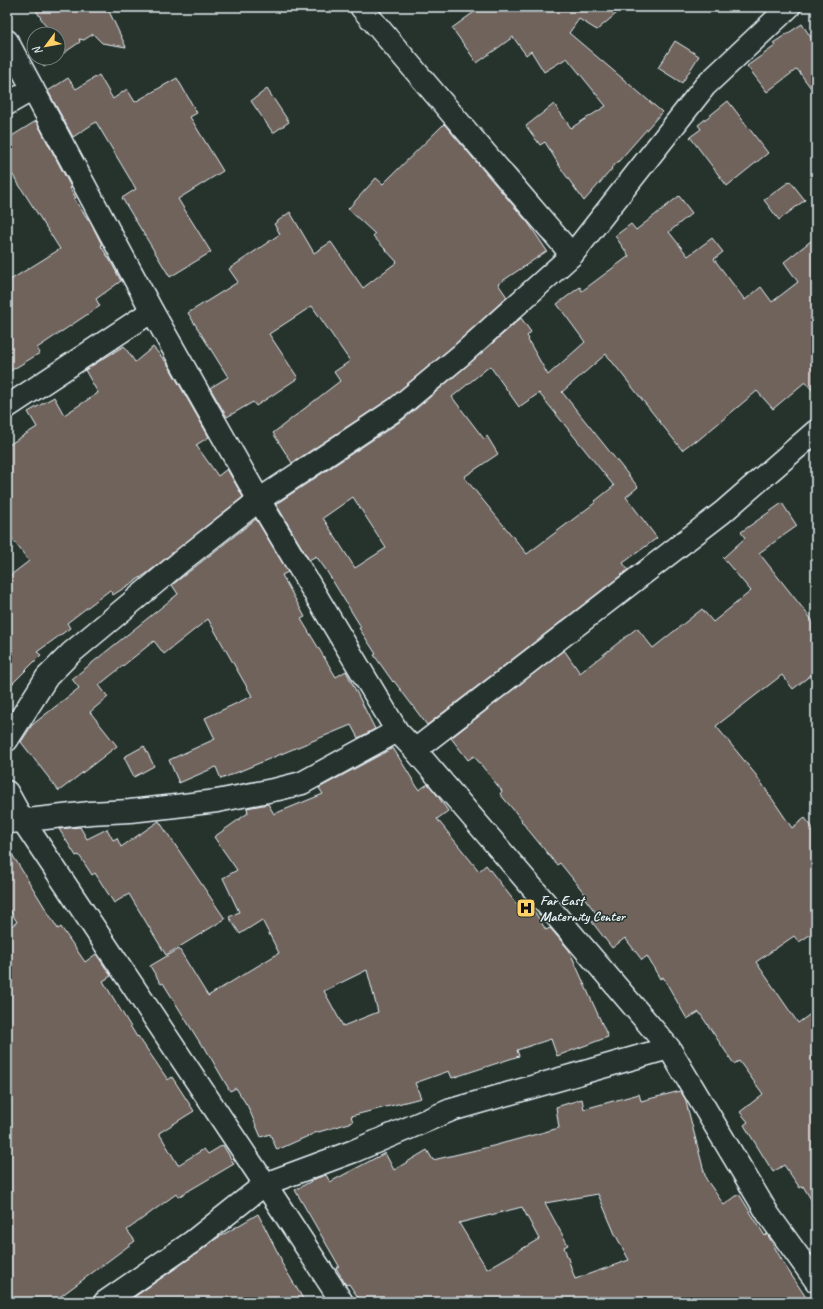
<svg xmlns="http://www.w3.org/2000/svg" width="823" height="1309" viewBox="0 0 823 1309" font-family="Caveat,sans-serif">
<rect width="100%" height="100%" fill="#26332d"/>
<filter id="ink" filterUnits="userSpaceOnUse"><feTurbulence type="fractalNoise" baseFrequency=".025" numOctaves="2"/><feDisplacementMap in="SourceGraphic" scale="8" xChannelSelector="R" yChannelSelector="G"/><feConvolveMatrix kernelMatrix="1 2 1 2 8 2 1 2 1" color-interpolation-filters="sRGB"/></filter>
<g filter="url(#ink)">
<!-- building -->
<path fill="#70645c" stroke="#e8f1f8" fill-rule="evenodd" d="M34 7H107L126 47 102 43 93 34 84 40 79 39 80 42 58 57V34H38L47 28Z
M481 7H624L597 30 579 19 569 33 662 112 618 162 611 168 612 169 584 201 562 170 545 142 540 145 526 126 554 104 571 128 606 106 567 58 544 72 531 51 526 55 513 37 477 63 452 28Z
M802 24 816 45V95L797 69 767 92 747 66 775 46 773 43Z
M675 41 699 56 682 83 658 68Z
M38 58H57L44 67Z
M99 75 113 99 127 89 135 102 177 78 197 113 190 117 223 171 178 199 211 252 170 277 122 198 136 189 96 122 73 137 48 91 68 78 76 89Z
M267 89 289 122 273 133 251 101Z
M728 101 768 153 727 186 690 137 701 129 698 125Z
M36 121 71 187 70 188 76 198 74 199 92 225 102 245 101 246 111 262 121 281 96 299 100 306 37 348 40 353 7 373V282L60 249 7 166V139Z
M444 124 529 224 547 251 498 284 507 297 453 346 389 399 292 463 273 433 340 381 334 372 350 361 312 306 269 334 298 378 256 406 253 402 227 417 210 388 228 377 188 313 238 282 229 269 280 234 274 224 290 212 314 253 331 242 363 288 397 262 373 236 375 234 348 209 376 178 383 184Z
M790 181 805 200 779 220 764 200Z
M679 196 692 213 669 232 688 256 712 238 723 252 714 259 745 300 761 287 772 302 798 282 784 262 816 237V394L805 382 773 409 757 391 696 442 695 440 682 450 606 354 562 392 638 487 626 497 657 538 623 563 628 570 427 725 394 681 393 682 374 655 376 654 359 628 361 627 326 570 316 556 309 560 276 504 404 419 469 364 521 318 531 332 527 336 529 339 528 340 548 375 585 342 557 304 580 287 582 291 629 256 615 236 631 224 636 230ZM490 366 519 407 539 393 614 486 595 501 596 502 527 554 464 477 498 454 487 436 484 439 452 397ZM353 497 386 548 355 568 323 518Z
M124 346 135 362 153 347 167 363 209 437 196 445 218 476 227 469 243 497 146 574 113 595 110 590 67 623 70 628 37 652 41 655 7 689V578L29 561 7 532V446L37 427 28 412 54 397 64 415 98 393 85 370Z
M782 503 797 526 759 553 816 625V671L793 689 782 675 716 726 756 775 792 828 805 818 816 832V931L799 942 794 936 756 962 798 1023 816 1010V1208L803 1186 800 1188 784 1165 773 1172 744 1125 748 1122 740 1112 763 1094 739 1061 734 1064 699 1012 687 1019 663 977 660 979 647 956 642 960 625 938 612 948 592 922 599 917 583 896 585 894 560 863 557 865 521 821 522 820 500 794 502 791 474 756 468 760 451 738 564 650 580 673 637 628 653 648 702 609 713 622 751 591 723 558 745 538 741 532Z
M256 519 288 572 282 575 305 617 301 619 336 677 346 671 375 729 358 738 351 725 221 779 216 767 179 783 169 760 215 739 205 718 252 696 208 619 164 654 154 641 99 685 108 697 90 712 117 746 59 791 21 742 32 725 79 688 72 679 178 594 172 585Z
M144 746 154 766 134 777 124 757Z
M393 748 419 790 428 784 437 795 448 811 437 819 479 871 486 865 526 916 534 911 546 930 550 928 569 950 608 1037 557 1056 551 1039 517 1050 519 1056 452 1078 449 1071 415 1083 421 1098 351 1116 353 1122 315 1133 277 1150 270 1134 261 1137 248 1107 236 1088 230 1091 204 1046H202L163 983 161 984 150 966 179 949 208 996 279 953 262 920 240 934 229 917 239 912 223 878 237 870 214 837 248 813 247 808 268 804 274 814 323 794 319 788ZM367 970 378 1012 343 1026 324 991Z
M159 821 225 919 166 955 129 894 114 903 95 873 92 875 79 855 76 856 59 829 80 827 87 839 107 829 113 840 117 838 121 847Z
M7 846 58 929 61 927 85 962 96 954 111 976 103 981 137 1037 138 1036 168 1080 172 1077 194 1111 159 1133 178 1165 204 1149 208 1154 223 1145 234 1164 178 1197 176 1194 127 1230 135 1241 53 1302H17L7 1289V929L17 922 7 906Z
M680 1091 685 1098 706 1179 724 1205 739 1194 765 1236 767 1234 770 1239 784 1264 809 1302H361L349 1284 346 1285 336 1268 339 1266 295 1190 317 1178 326 1175 330 1182 385 1153 394 1170 427 1150 433 1160 493 1146 559 1128 556 1107 582 1099 584 1109 639 1094 641 1101ZM598 1194 615 1234 629 1260 575 1279 564 1247 568 1245 545 1203ZM522 1207 539 1239 487 1269 459 1223Z
M258 1214 282 1261 281 1262 305 1302H127L199 1252 214 1240Z"/>
<g fill="none" stroke-linecap="round" stroke-linejoin="round">
<defs>
<path id="minor" d="M361 7 572 255
M7 41 152 311 259 500 397 731 415 750 669 1048 768 1214 816 1281
M7 104 33 89
M7 407 152 311
M7 740 47 677 71 653 185 558 259 500 396 409 461 355 572 255 705 86 789 7
M415 750 723 512 816 431
M7 792 23 821 265 1184 342 1302
M10 822 90 813 130 811 167 807 217 801 278 789 302 783 397 731
M105 1302 192 1242 265 1184 354 1151 451 1110 669 1048"/>
</defs>
<!-- minor casing -->
<use href="#minor" stroke="#e8f1f8" stroke-width="25"/>
<!-- minor -->
<use href="#minor" stroke="#26332d" stroke-width="22"/>
</g>
</g>
<!-- icons -->
<defs>
<symbol id="hospital-square" viewBox="-11 -11 22 22"><rect x="-9" y="-9" width="18" height="18" rx="4" fill="#ffd166" stroke="#26332d"/><path d="M-5-5h3v3.5h4V-5h3V5h-3V1.5h-4V5h-3Z" fill="#111"/></symbol>
</defs>
<g fill-rule="evenodd">
<use href="#hospital-square" x="515" y="897" width="22" height="22"/>
</g>
<g text-anchor="middle" stroke-width="3" stroke-linejoin="round" paint-order="stroke">
<!-- poi labels -->
<g font-size="14" font-weight="bold" fill="#e8f1f8" stroke="#26332d" text-anchor="start">
<text x="540" y="905">Far East<tspan x="540" dy="16">Maternity Center</tspan></text>
</g>
</g>
<!-- margin -->
<rect width="823" height="1309" fill="none" stroke="#26332d" stroke-width="24"/>
<rect x="12" y="12" width="799" height="1285" fill="none" stroke="#e8f1f8" stroke-width="1.5" filter="url(#ink)"/>
<!-- north arrow -->
<g transform="translate(46 46) rotate(238)"><circle r="19" fill="#26332d" stroke="#747f7e"/>
<path d="M0-3L7 15L0 10L-7 15Z" fill="#ffd166"/>
<text y="-6" font-size="11" font-weight="bold" text-anchor="middle" fill="#e8f1f8">N</text>
</g>
</svg>
